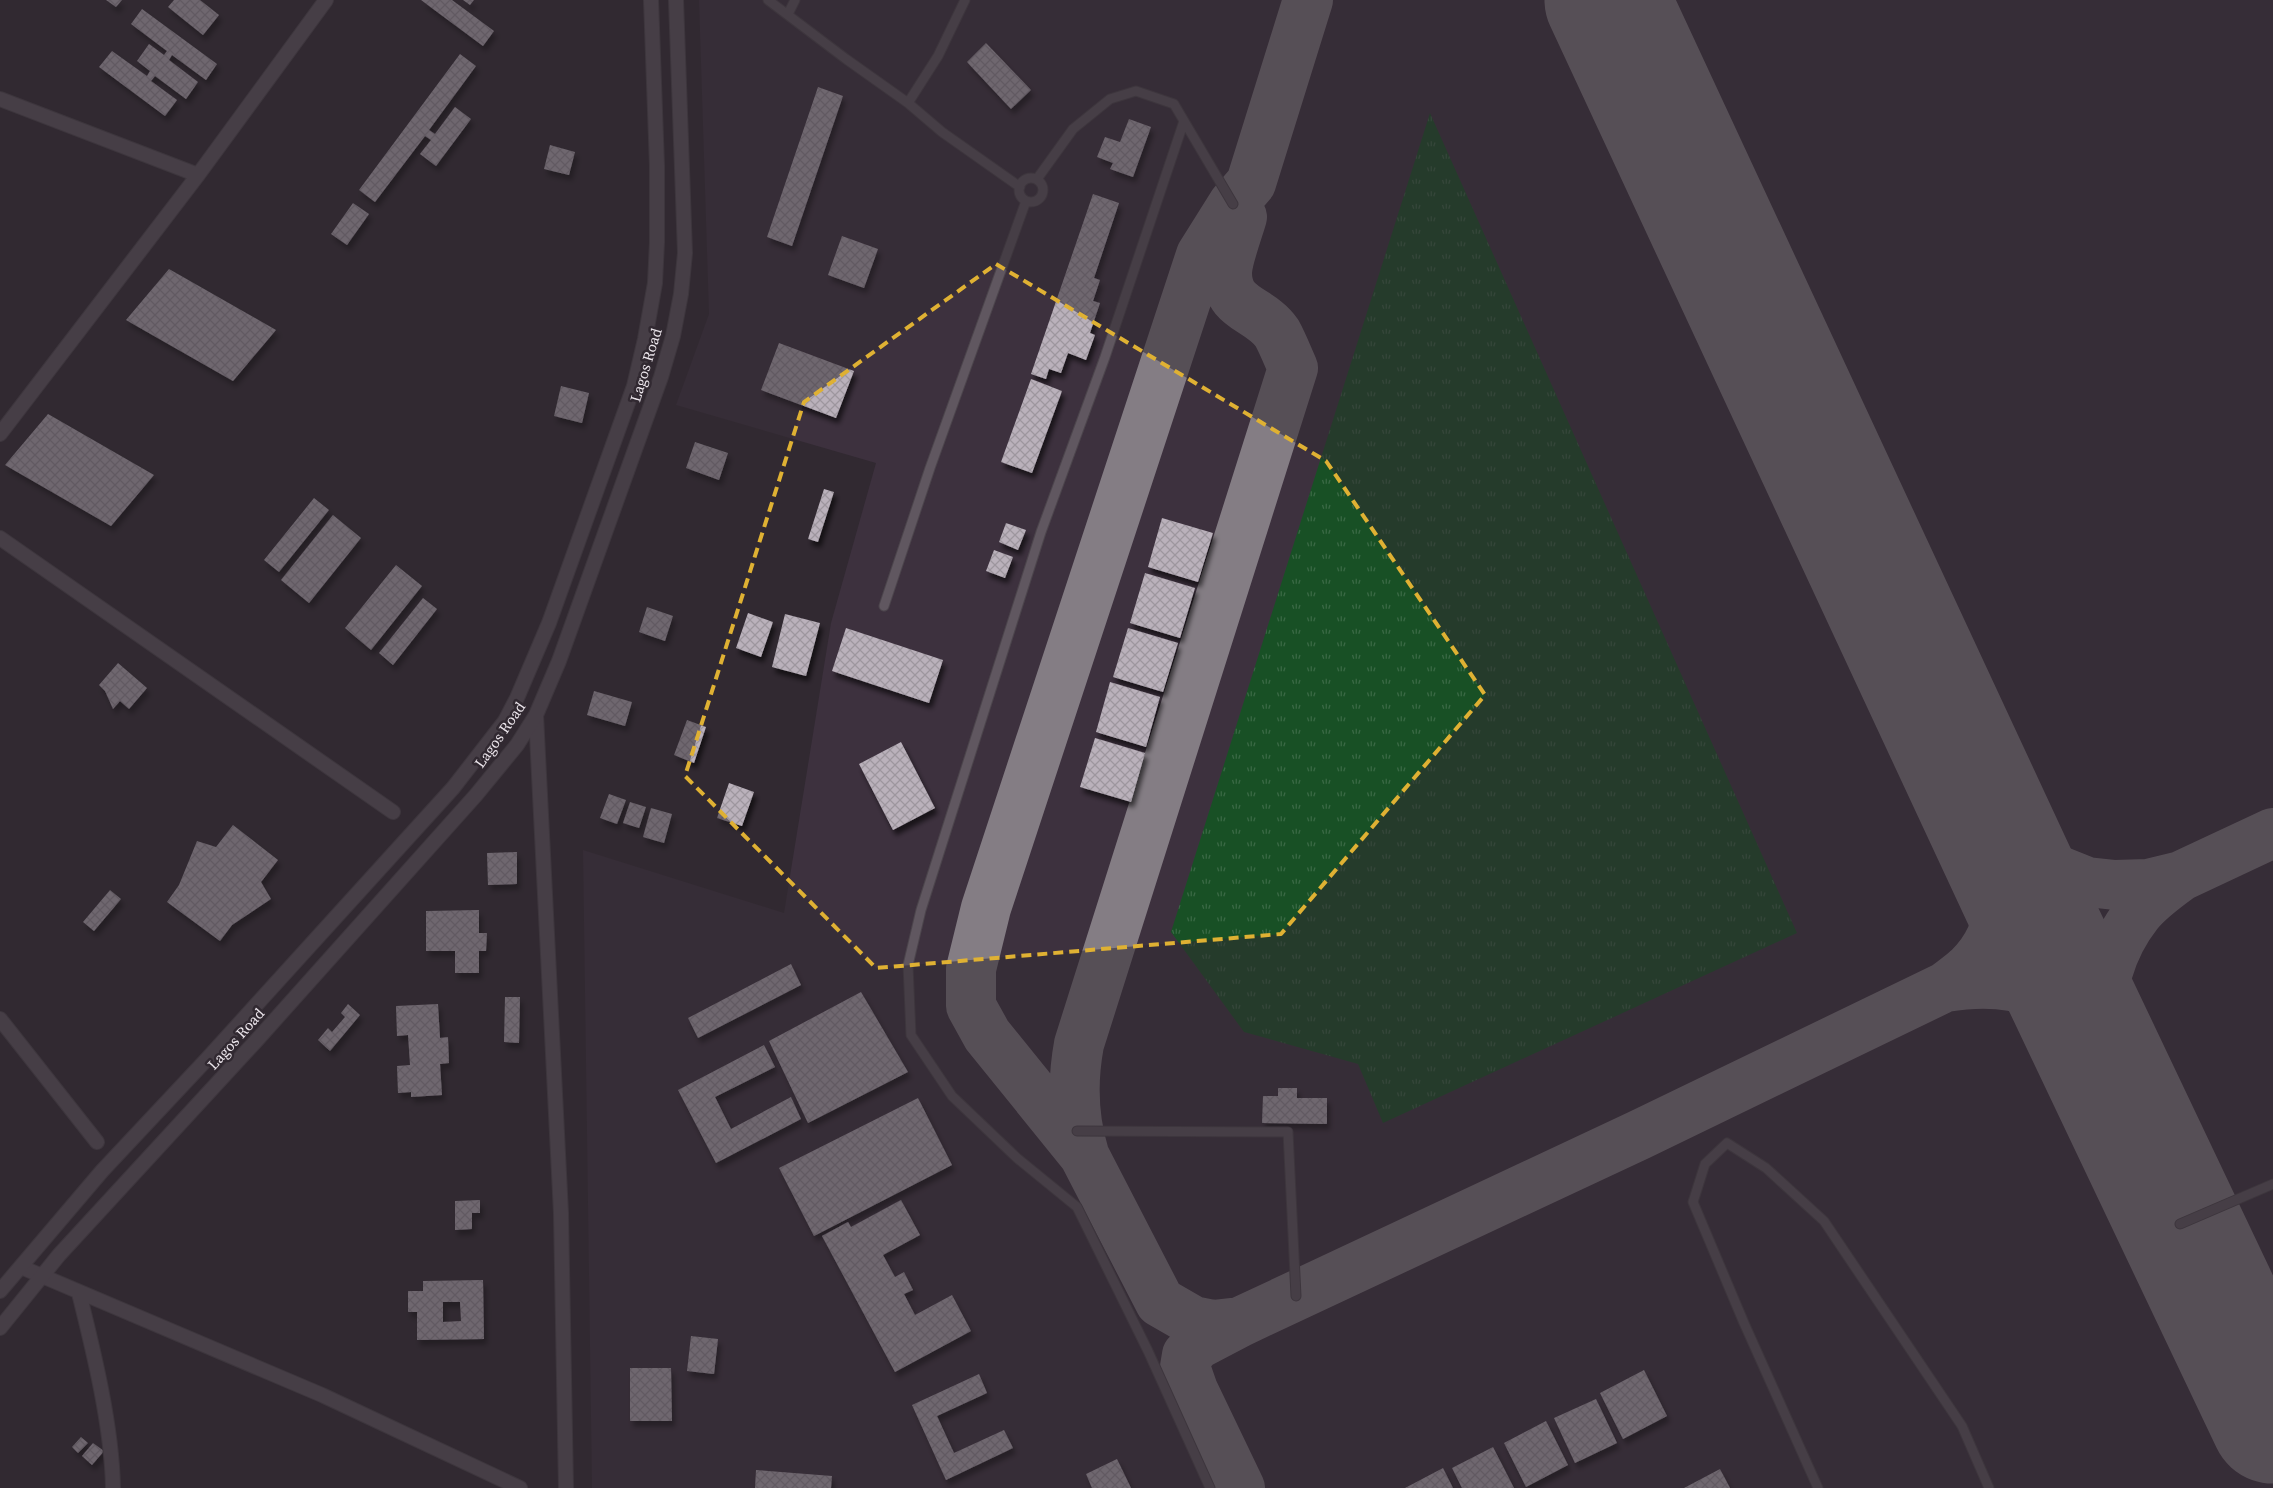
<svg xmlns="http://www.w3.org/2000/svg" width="2273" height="1488" viewBox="0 0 2273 1488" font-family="'Source Serif 4',serif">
<defs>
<pattern id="grass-tufts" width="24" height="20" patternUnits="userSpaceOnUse" patternTransform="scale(1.25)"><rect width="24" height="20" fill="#185025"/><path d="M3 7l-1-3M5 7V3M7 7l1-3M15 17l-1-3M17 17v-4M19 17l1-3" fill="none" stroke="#3a6945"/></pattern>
<pattern id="building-cross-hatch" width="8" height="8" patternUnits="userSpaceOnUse" patternTransform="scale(1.25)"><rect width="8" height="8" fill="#bab1bb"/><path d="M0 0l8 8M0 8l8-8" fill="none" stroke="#9d969e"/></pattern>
<filter id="shadow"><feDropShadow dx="3" dy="5.5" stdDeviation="2.5" flood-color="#0009"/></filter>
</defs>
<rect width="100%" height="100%" fill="#312931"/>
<!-- built -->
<path fill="#3d313e" d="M699 0H2273V1488H592L583 850 784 913 831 623 876 463 676 405 709 314Z"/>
<!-- grass -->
<path fill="url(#grass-tufts)" d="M1430 113 1797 933 1383 1123 1358 1064 1244 1032 1171 932Z"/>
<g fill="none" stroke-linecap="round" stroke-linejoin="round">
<!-- taxiway -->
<path stroke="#847d84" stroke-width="50" d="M1308 0 1251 183 1233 204 1201 255 986 908 971 969V1006L987 1035 1084 1155 1160 1302 1193 1321 1213 1325 1240 1322 1639 1135 1945 987C1953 981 1962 975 1969 968 2010 929 2004 875 1992 826
M1987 811 2026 853 2052 868 2087 882 2115 885 2148 884 2181 876 2273 833
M1945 987C1990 980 2037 982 2071 1017 2079 1025 2085 1033 2093 1040
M2110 1077C2107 1063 2104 1049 2102 1036 2097 993 2111 947 2138 913 2149 899 2166 887 2181 876
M1084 1154C1073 1118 1072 1082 1079 1044L1293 368C1288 357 1283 344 1277 333 1260 308 1227 310 1227 273 1227 260 1238 231 1242 217
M1240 1488 1193 1390 1185 1367 1187 1355 1198 1344 1240 1322"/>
<!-- runway -->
<path stroke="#847d84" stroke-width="125" d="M1607 0 2043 937 2273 1421"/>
</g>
<!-- building -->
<path fill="url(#building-cross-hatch)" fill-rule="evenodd" filter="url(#shadow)" d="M106 0H122L116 7Z
M174 0H200L219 15 203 35 168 7Z
M421 0H452L494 31 483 46Z
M463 0H474L470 5Z
M142 9 217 64 206 80 172 55 169 60 198 82 186 99 155 76 151 81 177 100 165 116 99 67 112 51 147 76 150 71 137 61 149 44 164 55 167 51 131 24Z
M986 43 1031 90 1011 109 967 62Z
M460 54 476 66 429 130 435 134 455 107 471 119 436 166 420 154 431 140 425 136 375 202 359 190Z
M818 87 843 96 792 246 767 237Z
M1129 119 1151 127 1133 177 1110 169 1113 163 1097 157 1105 137 1120 142Z
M550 145 575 152 569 175 544 169Z
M1093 194 1119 203 1094 278 1100 280 1093 301 1100 303 1090 333 1095 335 1086 360 1068 353 1061 373 1049 369 1046 379 1031 374Z
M353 203 369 214 347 245 331 234Z
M842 236 878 249 864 288 828 275Z
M169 269 276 330 233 381 126 320Z
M779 343 854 371 836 418 761 390Z
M1031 379 1062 391 1032 473 1001 462Z
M561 386 589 393 582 423 554 416Z
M48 414 154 475 111 526 5 465Z
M695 442 728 453 719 480 686 468Z
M824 489 834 492 818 542 808 539Z
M314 498 329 510 279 572 264 560Z
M333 515 361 538 309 603 281 580Z
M1162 518 1213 533 1198 582 1148 567Z
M1006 523 1026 530 1018 550 999 542Z
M994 550 1013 557 1005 578 986 571Z
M396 565 422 586 371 650 345 628Z
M1145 573 1195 588 1180 638 1130 623Z
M423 598 437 609 393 665 379 653Z
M647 607 673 616 665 641 639 632Z
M748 613 773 622 761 657 736 648Z
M785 614 820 623 806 676 772 667Z
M846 628 943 660 929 703 832 671Z
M1128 628 1178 643 1163 692 1113 677Z
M118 663 147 688 129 709 120 701 113 709 105 691 99 685Z
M1110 682 1160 697 1146 747 1096 732Z
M594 691 632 702 625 726 587 715Z
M687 720 706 727 694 763 674 755Z
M1095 738 1145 753 1131 802 1080 787Z
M901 742 935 808 893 830 859 764Z
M729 783 754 792 742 826 717 818Z
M609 794 626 800 617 824 600 818Z
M630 802 646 807 639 828 623 823Z
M651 808 672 814 664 843 643 837Z
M233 825 278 860 261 882 271 899 232 925 220 941 167 902 179 885 197 841 216 847Z
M517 852V884L488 885 487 853Z
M110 890 121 899 94 931 83 922Z
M479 910V933H487L486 951H479V973H455V951H426V911Z
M791 964 801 985 698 1038 688 1018Z
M861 992 908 1072 808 1123 769 1041Z
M505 997H520L519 1043 504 1042Z
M348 1004 360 1015 330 1051 318 1040 328 1028 332 1032 345 1017 341 1013Z
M438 1004 440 1038 448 1037 449 1063 440 1064 442 1095 411 1097V1092L398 1093 397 1066 410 1065 408 1035 397 1036 396 1006Z
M764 1045 775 1067 715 1097 731 1129 791 1097 801 1119 716 1163 678 1090Z
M1278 1088H1297V1098H1327V1124L1262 1123 1263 1096H1278Z
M918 1098 952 1165 814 1236 779 1168Z
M480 1200V1213H472V1229L455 1230V1201Z
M901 1200 920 1235 883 1255 895 1277 904 1272 913 1290 904 1294 915 1315 952 1295 971 1331 895 1372 822 1236 848 1222 851 1227Z
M483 1280 484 1339 417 1340V1312H408V1291H423V1281ZM443 1302H460L461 1321 443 1322Z
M691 1336 718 1339 714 1374 687 1371Z
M630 1368H671L672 1421H630Z
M1644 1370 1667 1416 1623 1439 1600 1393Z
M979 1374 987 1393 937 1416 954 1453 1004 1430 1013 1448 946 1480 912 1405Z
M1596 1399 1617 1443 1575 1463 1554 1418Z
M1546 1421 1568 1465 1526 1487 1504 1443Z
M81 1437 88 1443 78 1453 72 1447Z
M93 1443 104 1451 92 1465 82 1456Z
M1493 1447 1514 1488H1462L1452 1468Z
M1117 1459 1131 1488H1092L1086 1474Z
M1443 1468 1453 1488H1405Z
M1720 1469 1730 1488H1684Z
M756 1470 832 1476 831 1488H755Z"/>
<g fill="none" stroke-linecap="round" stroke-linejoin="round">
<defs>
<path id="service" d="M768 0 846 59 908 103 942 132 1020 187
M788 14 795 0
M908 103 938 56 965 0
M1184 121 1105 357 1041 532 921 910 908 965 911 1035 952 1096 1017 1158 1077 1207 1148 1351 1210 1488
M1019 190a12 12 0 1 1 24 0a12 12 0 1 1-24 0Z
M1037 179 1073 129 1110 99 1136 91 1174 104 1233 204
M884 606 930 468 1026 201
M1077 1131 1288 1132 1296 1296
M2180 1224 2273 1184
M1818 1488 1744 1323 1693 1202 1705 1164 1727 1143 1766 1168 1824 1221 1962 1426 1989 1488"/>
<path id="minor" d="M0 99 198 175
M0 434 198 175 326 0
M0 538 393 812
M536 715 561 1213 566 1488
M0 1019 97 1142
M21 1267 322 1395 520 1488
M79 1293C94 1353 112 1427 113 1488"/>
<path id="secondary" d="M0 1291 102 1171 207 1059 453 788 505 721 517 698 549 623 634 386 645 339 655 283 657 242V166L651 0
M0 1328 59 1255 256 1041 476 795 517 745 536 715 559 661 661 377 673 336 681 294 685 253 676 0"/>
</defs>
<!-- service casing -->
<use href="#service" stroke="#4c454c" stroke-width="11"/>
<!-- minor casing -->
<use href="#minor" stroke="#4c454c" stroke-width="16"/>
<!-- secondary casing -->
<use href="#secondary" stroke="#4c454c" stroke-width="16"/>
<!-- service -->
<use href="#service" stroke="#605760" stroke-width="9"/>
<!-- minor -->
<use href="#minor" stroke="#605760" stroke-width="14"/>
<!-- secondary -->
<use href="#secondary" stroke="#605760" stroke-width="14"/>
</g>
<!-- marked area -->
<path d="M0 0H2273V1488H0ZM996 264 1326 461 1485 695 1281 934 876 968 685 776 804 402Z" fill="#312931" fill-opacity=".55" fill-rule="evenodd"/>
<path fill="none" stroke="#dfb133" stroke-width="4" stroke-dasharray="10 6" stroke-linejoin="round" d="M996 264 1326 461 1485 695 1281 934 876 968 685 776 804 402Z"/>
<g text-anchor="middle" stroke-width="5" stroke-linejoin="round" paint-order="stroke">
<!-- street labels -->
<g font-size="15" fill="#ece6ec" stroke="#312931">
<text transform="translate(646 365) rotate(-73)" y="5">Lagos Road</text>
<text transform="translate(500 735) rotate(-55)" y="5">Lagos Road</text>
<text transform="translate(236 1039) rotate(-48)" y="5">Lagos Road</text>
</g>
</g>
</svg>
